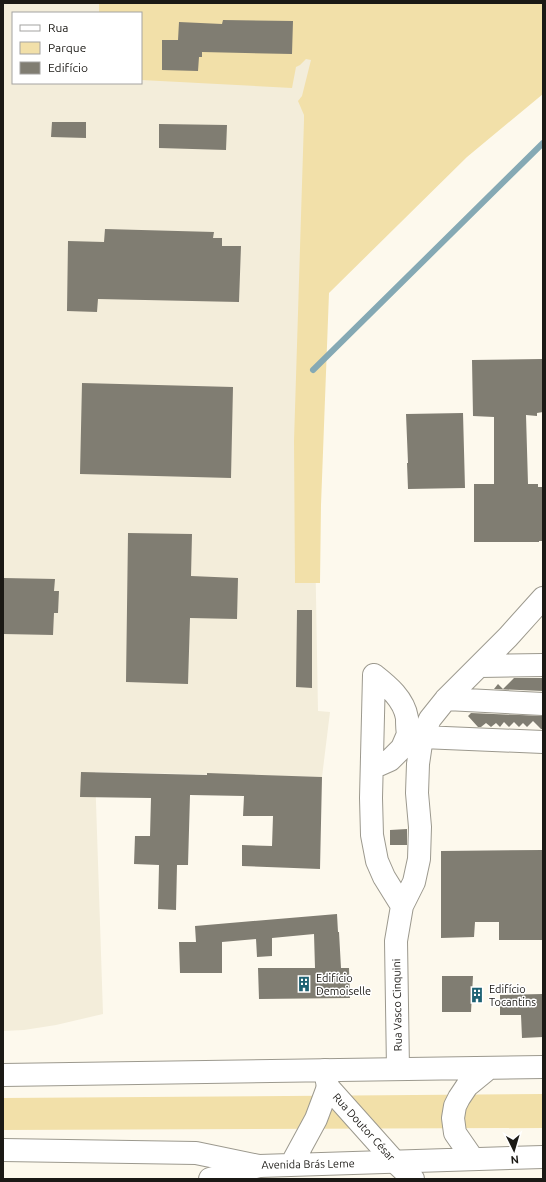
<svg xmlns="http://www.w3.org/2000/svg" width="546" height="1182" viewBox="0 0 546 1182" font-family="Ubuntu,sans-serif">
<rect width="100%" height="100%" fill="#fdf9ed"/>
<!-- built -->
<path fill="#f3edda" fill-rule="evenodd" d="M3 3H543L310 252 318 711 330 712 322 777 95 772 103 1014 56 1025 24 1030 3 1031ZM13 13H141V83H13Z"/>
<!-- green -->
<path fill="#f2e0a9" d="M99 3H543V94L467 157 329 293 321 505 320 583H295L294 441 304 120V115L298 101 302 96 311 60 306 59 300 65 296 67 292 88 141 80V13H99Z
M543 1094V1128L3 1130V1098Z"/>
<g fill="none" stroke-linecap="round" stroke-linejoin="round">
<!-- stream -->
<path stroke="#85a9b4" stroke-width="6" d="M313 370 543 143"/>
</g>
<!-- building -->
<path fill="#807d72" d="M223 20 293 21 292 54 202 52V57H199L198 71 162 70V40H178L179 22 222 24Z
M52 122H86V138L51 137Z
M159 124 227 125 226 150 159 148Z
M105 229 214 232 213 238H222V246H241L239 302 98 299 97 312 67 311 68 241 104 242Z
M543 359V412L537 413V416L526 415 528 484H538V487H543V541H539V542H474V484H494V417L473 416 472 360Z
M82 383 233 387 231 478 80 474Z
M463 413 465 488 408 489 407 463H408L406 414Z
M128 533 192 534 191 576 238 578 237 619 190 618 188 684 126 682Z
M3 578 55 579 54 591H59L58 613H54L53 635 3 634Z
M297 610H312V688L296 687Z
M514 678H543V691L494 689 498 684 503 689Z
M471 713 543 716V729H541L533 721 527 727 523 723 519 727 514 722 509 727 504 722 500 727 496 723 491 727 486 723 481 727H478L468 716Z
M81 772 207 775V773L322 777 320 869 242 866V845L272 846 273 816H243L244 796 190 795 188 865H177L176 910 158 909 159 865 134 864 135 836H150L151 798 80 797Z
M407 829V845H390V830Z
M543 850V940H499V922H475L474 937 441 938V851Z
M337 914 338 932H339L341 968H349L350 998 259 999 258 968H315L314 934 272 938V956L257 957 256 939 222 942V973H180L179 942H196L195 926Z
M442 976H473L471 1012H442Z
M543 994V1037L522 1038 521 1015H500V995Z"/>
<g fill="none" stroke-linecap="round" stroke-linejoin="round">
<defs>
<path id="street" d="M480 666 543 665
M374 675 371 798 372 835 377 861 384 877 402 906
M374 675C388 686 404 699 407 718 407 723 407 729 408 734L422 737 543 742
M446 699 543 704
M372 768 390 760 402 748 408 734
M398 1069 396 941 402 906 414 882 419 859 420 827 417 793 418 764 422 737 430 719 446 699 508 637 543 598"/>
<path id="secondary" d="M325 1070 328 1087 395 1162 413 1179
M210 1179 259 1166"/>
<path id="primary" d="M3 1075 543 1067
M3 1150 196 1153 259 1166 543 1157
M473 1159 455 1133 453 1118 455 1106 459 1098 467 1086 489 1068
M291 1165 316 1119 328 1087"/>
</defs>
<!-- street casing -->
<use href="#street" stroke="#9c998e" stroke-width="24"/>
<!-- secondary casing -->
<use href="#secondary" stroke="#9c998e" stroke-width="24"/>
<!-- primary casing -->
<use href="#primary" stroke="#9c998e" stroke-width="24"/>
<!-- street -->
<use href="#street" stroke="#fff" stroke-width="22"/>
<!-- secondary -->
<use href="#secondary" stroke="#fff" stroke-width="22"/>
<!-- primary -->
<use href="#primary" stroke="#fff" stroke-width="22"/>
</g>
<!-- icons -->
<defs>
<symbol id="building-bare" viewBox="-9 -9 18 18"><path d="M-4-6H4V6H1V3H-1V6H-4ZM-2.5-4.3h1.7v1.8h-1.7ZM.8-4.3h1.7v1.8H.8ZM-2.5-1h1.7V.8h-1.7ZM.8-1h1.7V.8H.8Z" fill="#1d6173" stroke="#fff" stroke-width="2.5" paint-order="stroke"/></symbol>
</defs>
<g fill-rule="evenodd">
<use href="#building-bare" x="293" y="973" width="22" height="22"/>
<use href="#building-bare" x="466" y="984" width="22" height="22"/>
</g>
<g text-anchor="middle" stroke-width="3" stroke-linejoin="round" paint-order="stroke">
<!-- poi labels -->
<g font-size="11" fill="#1b1915" stroke="#fff" text-anchor="start">
<text x="316" y="982">Edifício<tspan x="316" dy="13">Demoiselle</tspan></text>
<text x="489" y="993">Edifício<tspan x="489" dy="13">Tocantins</tspan></text>
</g>
<!-- street labels -->
<g font-size="11" fill="#1b1915" stroke="#fff">
<text transform="translate(397 1005) rotate(-91)" y="4">Rua Vasco Cinquini</text>
<text transform="translate(364 1127) rotate(48)" y="4">Rua Doutor César</text>
<text transform="translate(308 1164) rotate(-1)" y="4">Avenida Brás Leme</text>
</g>
</g>
<!-- border -->
<rect width="546" height="1182" fill="none" stroke="#1b1915" stroke-width="8"/>
<!-- legend -->
<rect x="12" y="12" width="130" height="72" fill="#ffffff" stroke="#a4a3a1"/>
<rect x="20" y="25" width="20" height="6" fill="#ffffff" stroke="#a4a3a1"/>
<text x="48" y="32" font-size="12" fill="#1b1915">Rua</text>
<rect x="20" y="42" width="20" height="12" fill="#f2e0a9" stroke="#a4a3a1"/>
<text x="48" y="52" font-size="12" fill="#1b1915">Parque</text>
<rect x="20" y="62" width="20" height="12" fill="#807d72" stroke="#a4a3a1"/>
<text x="48" y="72" font-size="12" fill="#1b1915">Edifício</text>
<!-- north arrow -->
<g transform="translate(514 1150) rotate(175)" stroke="#ffffff" stroke-width="3" paint-order="stroke">
<path d="M0-3L7 15L0 10L-7 15Z" fill="#1b1915"/>
<text y="-6" font-size="11" font-weight="bold" text-anchor="middle" fill="#1b1915">N</text>
</g>
</svg>
